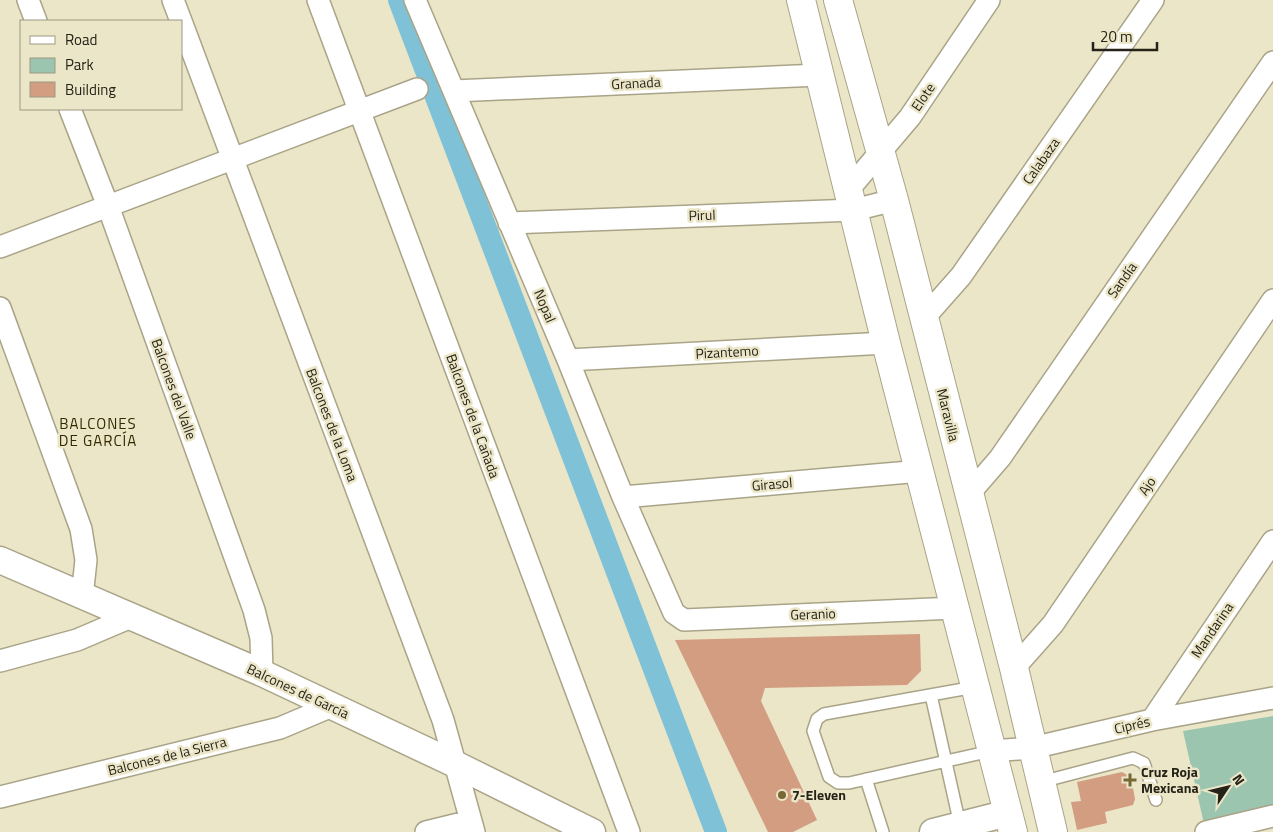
<svg xmlns="http://www.w3.org/2000/svg" width="1273" height="832" viewBox="0 0 1273 832" font-family="'Titillium Web',sans-serif">
<rect width="100%" height="100%" fill="#ece6c8"/>
<!-- green -->
<path fill="#9cc5af" d="M1273 716V805L1204 824 1183 731Z"/>
<g fill="none" stroke-linecap="round" stroke-linejoin="round">
<!-- canal -->
<path stroke="#7fc2d8" stroke-width="22" d="M399 0 716 832"/>
</g>
<!-- building -->
<path fill="#d39d82" d="M920 634 921 671 907 685 765 688 761 701 817 820 793 832H768L675 640Z
M1122 772 1131 777 1135 799 1133 805 1105 812 1107 823 1077 830 1071 802 1081 801 1077 782Z"/>
<g fill="none" stroke-linecap="round" stroke-linejoin="round">
<defs>
<path id="service" d="M975 687 824 714 817 719 813 731 829 777 838 783H849L991 751
M931 695 960 825
M866 779 883 832
M1041 782 1133 758 1144 763 1156 800"/>
<path id="minor" d="M28 0 36 21
M173 0 181 21
M318 0 629 832
M415 0 568 360 623 497 674 613 684 620 955 608
M181 21 443 720 474 832
M454 91 819 75
M70 109 108 206 254 610 261 638 262 673
M849 189 910 117 989 0
M509 223 854 210 894 200
M0 247 417 89
M0 308 81 529 86 560 82 597
M923 319 961 276 1153 0
M568 360 886 343
M968 495 1000 458 1273 62
M623 497 921 471
M0 661 77 640 131 617
M1014 668 1053 624 1273 300
M1152 720 1273 541
M991 751 1032 748 1152 720 1273 698
M0 797 280 728 332 706
M426 832 471 821
M1206 832 1273 816"/>
<path id="tertiary" d="M0 560 262 673 455 764 592 832
M933 832 1008 813"/>
<path id="secondary" d="M801 0 886 343 1013 832
M838 0 894 200 1014 668 1053 832"/>
</defs>
<!-- service casing -->
<use href="#service" stroke="#a9a488" stroke-width="14"/>
<!-- minor casing -->
<use href="#minor" stroke="#a9a488" stroke-width="24"/>
<!-- tertiary casing -->
<use href="#tertiary" stroke="#a9a488" stroke-width="29"/>
<!-- secondary casing -->
<use href="#secondary" stroke="#a9a488" stroke-width="30"/>
<!-- service -->
<use href="#service" stroke="#fff" stroke-width="11"/>
<!-- minor -->
<use href="#minor" stroke="#fff" stroke-width="21"/>
<!-- tertiary -->
<use href="#tertiary" stroke="#fff" stroke-width="26"/>
<!-- secondary -->
<use href="#secondary" stroke="#fff" stroke-width="28"/>
</g>
<!-- markers -->
<g fill="#766835" stroke="#ece6c8" stroke-width="2">
<path d="M1127.5 772.5h5v5h5v5h-5v5h-5v-5h-5v-5h5z"/>
<circle cx="782" cy="795" r="5"/>
</g>
<g text-anchor="middle" stroke-width="5" stroke-linejoin="round" paint-order="stroke">
<!-- street labels -->
<g font-size="14" fill="#252318" stroke="#ece6c8">
<text transform="translate(636 83) rotate(-3)" y="5">Granada</text>
<text transform="translate(923 97) rotate(-56)" y="5">Elote</text>
<text transform="translate(1041 161) rotate(-55)" y="5">Calabaza</text>
<text transform="translate(702 215) rotate(-2)" y="5">Pirul</text>
<text transform="translate(1122 280) rotate(-55)" y="5">Sandía</text>
<text transform="translate(545 306) rotate(67)" y="5">Nopal</text>
<text transform="translate(727 352) rotate(-3)" y="5">Pizantemo</text>
<text transform="translate(174 389) rotate(70)" y="5">Balcones del Valle</text>
<text transform="translate(948 415) rotate(76)" y="5">Maravilla</text>
<text transform="translate(473 416) rotate(70)" y="5">Balcones de la Cañada</text>
<text transform="translate(332 425) rotate(69)" y="5">Balcones de la Loma</text>
<text transform="translate(772 484) rotate(-5)" y="5">Girasol</text>
<text transform="translate(1147 486) rotate(-56)" y="5">Ajo</text>
<text transform="translate(813 614) rotate(-2)" y="5">Geranio</text>
<text transform="translate(1212 630) rotate(-56)" y="5">Mandarina</text>
<text transform="translate(298 691) rotate(25)" y="5">Balcones de García</text>
<text transform="translate(1132 725) rotate(-13)" y="5">Ciprés</text>
<text transform="translate(167 756) rotate(-14)" y="5">Balcones de la Sierra</text>
</g>
<!-- poi labels -->
<g font-size="14" font-weight="bold" fill="#252318" stroke="#ece6c8" text-anchor="start">
<text x="1141" y="777">Cruz Roja<tspan x="1141" dy="16">Mexicana</tspan></text>
<text x="792" y="800">7-Eleven</text>
</g>
<!-- neighbourhood labels -->
<g font-size="15" letter-spacing="1" fill="#342a00" stroke="#ece6c8">
<text x="98" y="429">BALCONES<tspan x="98" dy="17">DE GARCÍA</tspan></text>
</g>
</g>
<!-- legend -->
<rect x="20" y="20" width="162" height="90" fill="#ece6c8" stroke="#9c9882"/>
<rect x="30" y="36" width="25" height="8" fill="#ffffff" stroke="#9c9882"/>
<text x="65" y="45" font-size="15" fill="#252318">Road</text>
<rect x="30" y="58" width="25" height="15" fill="#9cc5af" stroke="#9c9882"/>
<text x="65" y="70" font-size="15" fill="#252318">Park</text>
<rect x="30" y="82" width="25" height="15" fill="#d39d82" stroke="#9c9882"/>
<text x="65" y="95" font-size="15" fill="#252318">Building</text>
<!-- north arrow -->
<g transform="translate(1228 787) rotate(55)" stroke="#ece6c8" stroke-width="4" paint-order="stroke">
<path d="M0-4L9 19L0 12L-9 19Z" fill="#252318"/>
<text y="-8" font-size="14" font-weight="bold" text-anchor="middle" fill="#252318">N</text>
</g>
<!-- scale -->
<path d="M1093 42v8h64v-8" fill="none" stroke="#252318" stroke-width="2.5"/>
<text x="1100" y="42" font-size="15" fill="#252318" stroke="#ece6c8" stroke-width="4" paint-order="stroke">20 m</text>
</svg>
